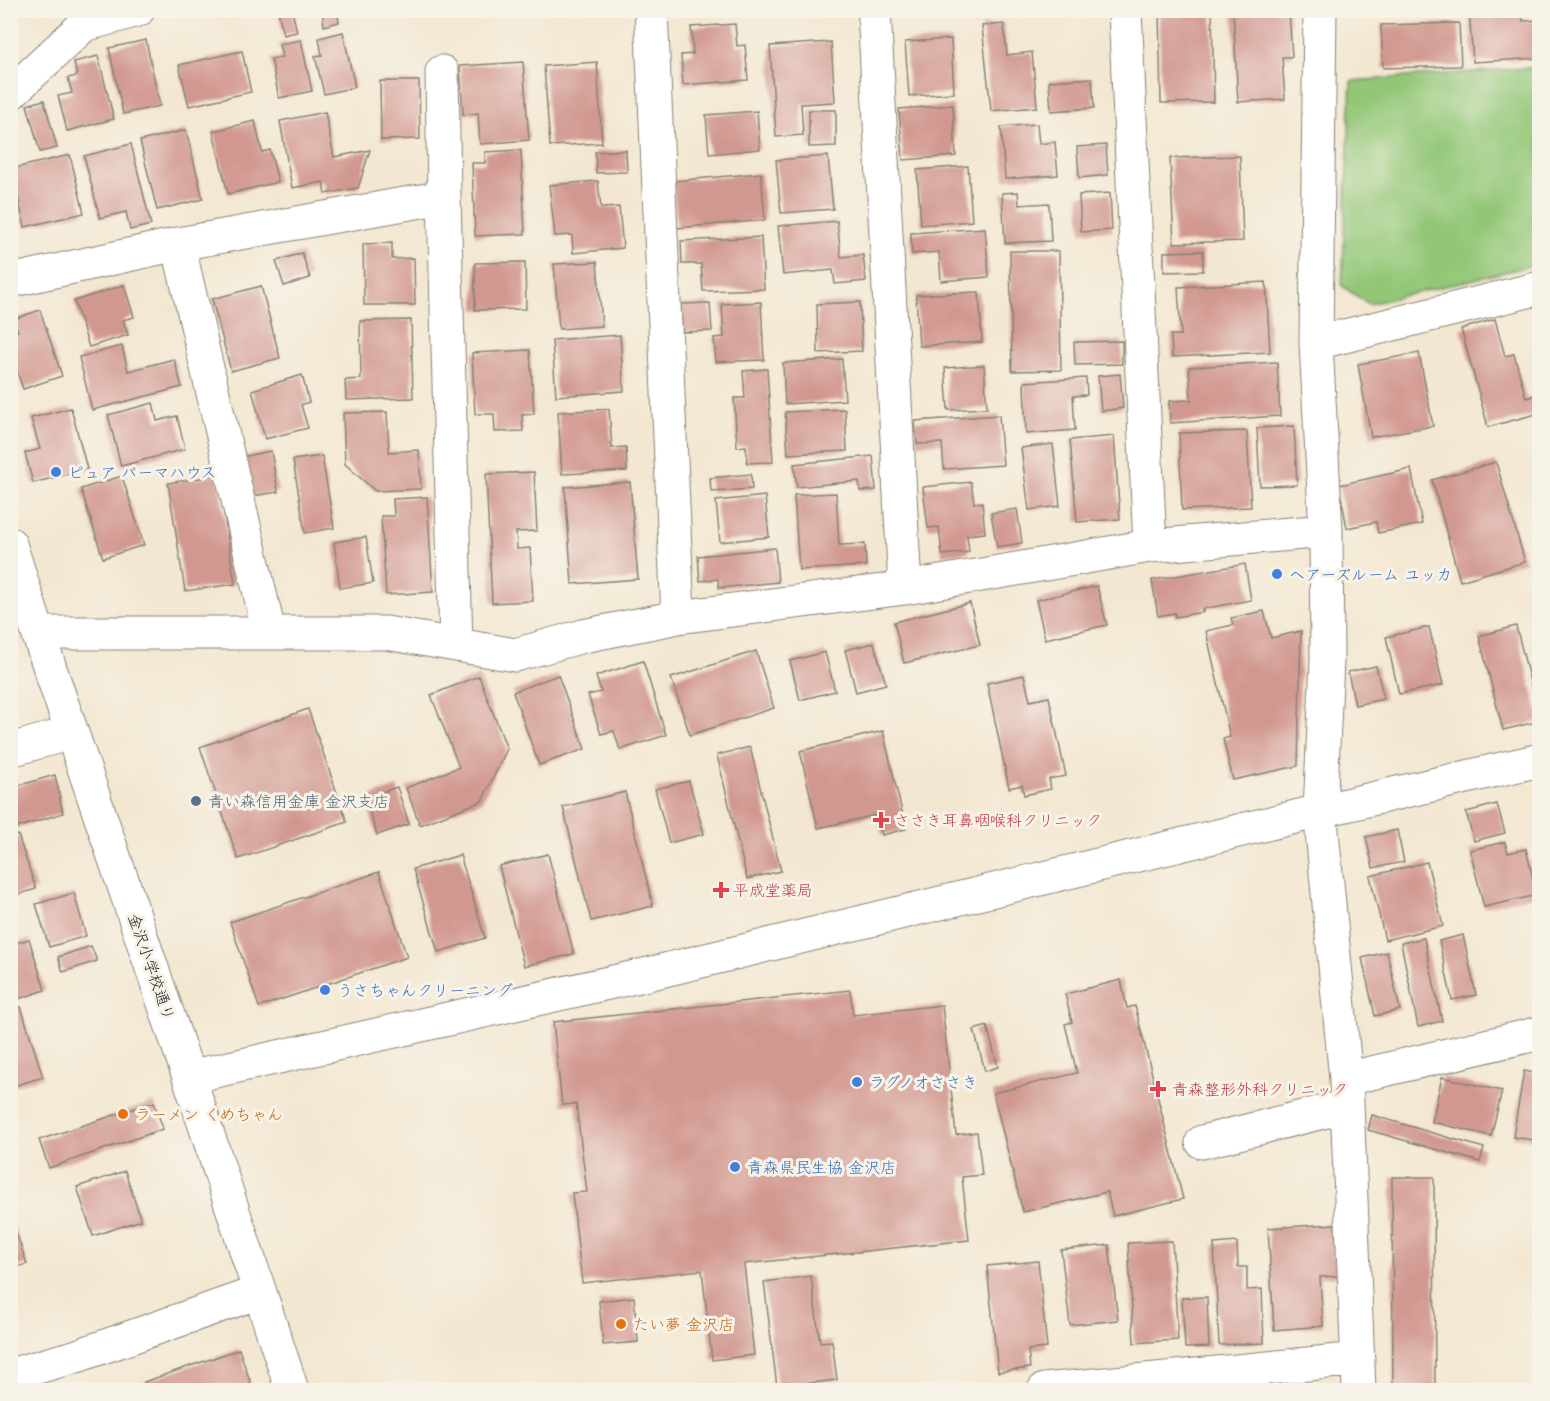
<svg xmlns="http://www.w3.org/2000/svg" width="1550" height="1401" viewBox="0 0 1550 1401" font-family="'Playpen Sans','Klee One',sans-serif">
<rect width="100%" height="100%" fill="#f7f3e8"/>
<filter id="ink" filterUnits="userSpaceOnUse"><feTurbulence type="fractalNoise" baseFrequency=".0167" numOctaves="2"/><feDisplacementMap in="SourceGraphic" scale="12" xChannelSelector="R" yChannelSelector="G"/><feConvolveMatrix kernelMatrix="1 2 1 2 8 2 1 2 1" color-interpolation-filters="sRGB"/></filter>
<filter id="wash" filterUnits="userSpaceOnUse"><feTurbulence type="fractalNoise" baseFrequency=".008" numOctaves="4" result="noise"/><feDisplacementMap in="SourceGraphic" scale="24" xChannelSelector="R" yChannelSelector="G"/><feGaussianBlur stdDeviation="1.35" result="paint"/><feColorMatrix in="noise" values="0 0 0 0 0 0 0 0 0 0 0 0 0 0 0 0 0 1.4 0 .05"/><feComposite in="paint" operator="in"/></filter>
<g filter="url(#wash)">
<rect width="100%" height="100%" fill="#f3e7d1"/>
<!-- green -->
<path fill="#93c777" stroke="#58724a" stroke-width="1.5" d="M1539 67V264L1369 304 1342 286 1351 81Z"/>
<g id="blocks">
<!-- building -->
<path fill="#d19890" d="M278 10H292L297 32 283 35Z
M322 10H337L339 22 324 26Z
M1159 10H1212L1214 102 1161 103Z
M1233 10H1289L1292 57H1282L1285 99 1238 102Z
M1384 10H1451V13L1384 16Z
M1469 10H1522L1523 21 1540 20V58L1473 62Z
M1459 23 1461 66 1383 68 1381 25Z
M735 24 737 46 745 45 748 80 683 85 681 55 693 54 691 27Z
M1004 24 1007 55 1032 52 1037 107 991 111 982 26Z
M343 32 355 87 324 94 315 56 322 55 319 38Z
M951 39 954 93 909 96 905 42Z
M146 40 160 106 123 114 109 48Z
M301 40 312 91 279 98 271 59 282 57 279 44Z
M831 42 835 102 801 104 803 135 776 137 770 46Z
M242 51 251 92 189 106 179 65Z
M98 56 114 119 67 131 58 96 72 93 68 78 77 76 74 62Z
M523 62 529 140 480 144 478 113 463 115 460 66Z
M597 62 602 143 550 146 544 66Z
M1092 78 1094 108 1051 111 1049 81Z
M380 81H419L420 139 381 140Z
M44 100 57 148 40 152 27 105Z
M953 105 956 156 903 160 899 109Z
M809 110H836V146L809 147Z
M757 111 760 149 709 154 706 115Z
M325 112 334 157 370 150 358 188 325 194 323 182 292 188 280 121Z
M255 121 262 152 270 150 278 182 228 194 213 131Z
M1037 124 1039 144 1055 142 1058 175 1005 179 1001 127Z
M186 130 203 199 157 210 140 141Z
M131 144 151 225 130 230 126 212 100 218 84 156Z
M1106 145 1108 175 1079 178 1077 147Z
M521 150 525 234 475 236 472 163H485V152Z
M626 150 627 172 596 173 595 152Z
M70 155 84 213 25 227 11 169Z
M828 156 833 209 781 213 776 160Z
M1240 156 1243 241 1174 243 1170 158Z
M968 166 972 221 921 225 917 170Z
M761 173 765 220 677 228 673 181Z
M598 181 601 208 619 207 623 248 573 253 572 235 555 236 549 185Z
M1018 192 1019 205 1049 203 1051 241 1005 243 1002 193Z
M1110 193 1112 230 1081 232 1079 195Z
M837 221 841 257 863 255 866 281 835 284 833 270 783 275 778 226Z
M985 228 989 277 941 281 939 252 912 254 911 233Z
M761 237 764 289 703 291 701 264H682L681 241Z
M392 243V259L414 258 415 305H364L363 244Z
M1010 251H1059L1061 370 1012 371Z
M1203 251V271L1164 272V252Z
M302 253 310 278 284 286 276 261Z
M525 262 526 309 475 310V263Z
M597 262 602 326 559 329 554 264Z
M1266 282 1270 352 1172 357 1171 335H1181L1178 287Z
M124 285 134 317 123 320 128 335 89 347 74 301Z
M261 286 280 358 231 371 212 299Z
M979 292 982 342 919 346 916 295Z
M761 302 764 360 716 362 714 338 724 337 722 304Z
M860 302 862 351 818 353 817 304Z
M710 303 712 331 682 332 681 304Z
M40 310 62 376 23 389 10 350V333L18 331 14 319Z
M1495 319 1505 356 1514 354 1526 398 1536 395 1540 413 1488 427 1461 329Z
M411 320 413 398 346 400 345 380 361 379 360 321Z
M620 335 624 391 556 396 552 340Z
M1122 341V364L1075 365 1074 342Z
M122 346 128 371 174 359 182 387 92 410 79 357Z
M530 350 534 414 522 415 523 431 495 432 494 414H475L472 353Z
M1419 353 1433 426 1371 437 1358 364Z
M842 359 845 400 785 404 783 363Z
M1277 362 1280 416 1170 423 1169 401 1191 400 1189 367Z
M984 365 987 408 948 410 945 368Z
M767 369 773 462 747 463 746 446 737 447 734 398H745L743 371Z
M1120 374 1123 408 1101 411 1098 376Z
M302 375 309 402 301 405 308 428 265 439 252 390Z
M1086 378 1087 395 1073 396 1075 430 1026 434 1024 382Z
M153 403 157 421 177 416 185 449 121 466 108 415Z
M71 408 87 469 33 483 25 453 40 449 31 418Z
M609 409 612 448 626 447 627 471 562 474 558 412Z
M845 409 847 451 788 454 785 412Z
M387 412 389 452 419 450 421 489 375 491 345 464 343 413Z
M999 415 1003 465 944 469 942 443 917 444 915 421Z
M1294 426 1297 485 1260 486 1257 428Z
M1247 431 1251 507 1182 510 1179 433Z
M1114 436 1120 519 1077 522 1070 440Z
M1053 444 1060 506 1029 510 1021 448Z
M271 451 278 492 247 497 241 457Z
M322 456 334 528 305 533 293 460Z
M873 456 876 490 860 491 859 481 797 487 794 464Z
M1496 462 1525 562 1460 581 1432 480Z
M1411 469 1422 524 1378 533 1376 522 1347 528 1339 485Z
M534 472 537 531 516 532 517 549 530 548 533 601 492 603 486 474Z
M751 474 752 489 711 492 710 478Z
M218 475 235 584 185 591 168 483Z
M122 476 144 545 103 558 81 489Z
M630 482 638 579 572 584 565 487Z
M971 482 974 503 982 502 985 533 967 535 969 552 942 555 939 527 928 528 923 487Z
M836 493 839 545 865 544 866 566 799 570 794 495Z
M765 496 769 537 720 542 716 501Z
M427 497 433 592 386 595 381 516H394L393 499Z
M1017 509 1022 543 997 547 991 513Z
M366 537 373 583 340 588 334 542Z
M775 548 778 582 719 588 718 579 700 581 698 556Z
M1245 564 1251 600 1202 609 1203 612 1175 617V613L1158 616 1152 580Z
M1097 586 1107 625 1045 639 1036 600Z
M970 603 980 645 904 663 894 622Z
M1264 611 1271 638 1301 631 1298 766 1233 780 1223 739 1230 737 1206 631 1233 625 1231 618Z
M1516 626 1540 721 1503 730 1479 636Z
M1429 627 1443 685 1399 694 1386 637Z
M874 643 886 684 856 692 845 650Z
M756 651 774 708 690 735 671 678Z
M825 652 835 691 800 700 790 661Z
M643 661 666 735 620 750 614 731 601 734 588 695 601 692 596 676Z
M1376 666 1384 699 1355 705 1348 672Z
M558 675 585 749 539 765 513 692Z
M1024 675 1030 701 1049 697 1066 776 1049 779 1051 789 1024 795 1022 785 1009 788 987 683Z
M479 676 507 749 482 801 420 825 406 788 459 767 431 695Z
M308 709 347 822 238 859 200 747Z
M883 731 906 829 882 835 877 815 818 828 800 751Z
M750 747 781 871 747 879 717 755Z
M55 775 63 813 10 830V788Z
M689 781 704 834 669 843 655 789Z
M397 787 409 824 377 835 365 798Z
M625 792 653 906 591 921 563 807Z
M1497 804 1505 833 1474 841 1466 812Z
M1397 830 1404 862 1373 868 1366 837Z
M18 835 36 889 10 897V837Z
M1505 842 1508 853 1526 849 1537 895 1484 907 1470 850Z
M548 854 574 954 524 966 499 866Z
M460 855 485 938 438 952 413 869Z
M1427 862 1443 926 1385 940 1370 876Z
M379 872 407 957 259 1007 230 922Z
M74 893 86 936 49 947 36 904Z
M1463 935 1476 995 1452 1000 1439 941Z
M1424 938 1442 1021 1418 1027 1401 943Z
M29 939 45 990 10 1002V945Z
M91 946 97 961 63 972 58 957Z
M1387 952 1400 1010 1375 1016 1362 958Z
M1121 980 1127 1008 1135 1006 1183 1199 1113 1216 1107 1192 1023 1212 993 1093 1077 1073 1065 1024 1072 1022 1065 994Z
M850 990 853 1015 942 1005 956 1135 977 1132 982 1175 962 1177 969 1240 744 1264 754 1355 712 1360 702 1270 582 1283 572 1193 587 1192 576 1104 562 1105 553 1022Z
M21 1007 43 1077 10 1087V1010Z
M987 1026 998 1067 985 1071 974 1030Z
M1524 1071 1540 1074V1141L1513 1137Z
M1442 1077 1502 1091 1491 1136 1432 1122Z
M154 1102 163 1129 49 1168 39 1140Z
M1372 1115 1484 1148 1480 1162 1368 1130Z
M125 1171 141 1220 93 1236 77 1187Z
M1392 1177H1434L1435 1390H1393Z
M10 1215 27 1264 10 1269Z
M1335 1224 1339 1276 1320 1277 1323 1326 1274 1330 1268 1228Z
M1172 1241 1178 1340 1134 1343 1128 1243Z
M1237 1242 1238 1267H1247V1290L1262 1289 1264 1343 1219 1345 1214 1244Z
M1109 1245 1118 1320 1070 1325 1061 1250Z
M1038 1261 1047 1348 1028 1350 1030 1368 998 1372 987 1266Z
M811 1276 820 1342 832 1341 837 1380 777 1387 764 1282Z
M634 1297 638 1342 603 1345 599 1301Z
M1207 1297 1209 1347 1185 1348 1182 1298Z
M239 1349 253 1390H144V1382Z"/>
</g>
</g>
<g filter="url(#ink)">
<use href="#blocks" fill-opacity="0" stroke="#888276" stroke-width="1.5"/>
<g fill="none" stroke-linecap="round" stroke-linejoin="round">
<defs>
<path id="minor" d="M651 10 678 617
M874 10 905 588
M1125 10 1150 546
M1320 10 1316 343 1326 531 1327 661 1320 811 1346 1079 1359 1390
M442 72 444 197
M10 94 84 25 138 10
M178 244 269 632
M10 281 178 244 444 197 456 645
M1316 343 1540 288
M10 544 38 633 189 1077 292 1390
M38 633H386L515 655 583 636 678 617 905 588 1150 546 1326 531
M10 750 71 733
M189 1077 644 975 1320 811 1540 760
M1346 1079 1540 1033
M1202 1142 1347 1106
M10 1375 77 1356 259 1292
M1044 1390 1358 1359"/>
</defs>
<!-- minor casing -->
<use href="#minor" stroke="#888276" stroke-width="35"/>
<!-- minor -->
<use href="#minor" stroke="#fff" stroke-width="33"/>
</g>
</g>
<!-- markers -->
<g fill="#3f7fe0" stroke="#f7f3e8" stroke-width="2">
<circle cx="56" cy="472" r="6"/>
<circle cx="1277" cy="574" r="6"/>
<circle cx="325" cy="990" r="6"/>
<circle cx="857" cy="1082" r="6"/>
<circle cx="735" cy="1167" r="6"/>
</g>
<circle fill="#5c6f8a" stroke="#f7f3e8" stroke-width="2" cx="196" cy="801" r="6"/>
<g fill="#e0444e" stroke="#f7f3e8" stroke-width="2">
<path d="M878 811h6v6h6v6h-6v6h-6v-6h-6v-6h6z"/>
<path d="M718 881h6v6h6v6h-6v6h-6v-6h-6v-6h6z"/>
<path d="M1155 1080h6v6h6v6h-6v6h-6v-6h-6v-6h6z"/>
</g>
<g fill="#e8710a" stroke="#f7f3e8" stroke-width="2">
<circle cx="123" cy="1114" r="6"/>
<circle cx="621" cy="1324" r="6"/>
</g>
<g text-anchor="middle" stroke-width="6" stroke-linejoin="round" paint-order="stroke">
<!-- shop labels -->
<g font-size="16" fill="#366cbe" stroke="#f7f3e8" text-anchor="start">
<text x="68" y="478">ピュア パーマハウス</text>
<text x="1289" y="580">ヘアーズルーム ユッカ</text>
<text x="337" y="996">うさちゃんクリーニング</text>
<text x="869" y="1088">ラグノオささき</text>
<text x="747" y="1173">青森県民生協 金沢店</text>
</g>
<!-- service labels -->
<g font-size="16" fill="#4e5e75" stroke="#f7f3e8" text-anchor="start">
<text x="208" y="807">青い森信用金庫 金沢支店</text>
</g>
<!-- health labels -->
<g font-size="16" fill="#be3a42" stroke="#f7f3e8" text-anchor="start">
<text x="894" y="826">ささき耳鼻咽喉科クリニック</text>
<text x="733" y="896">平成堂薬局</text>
<text x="1172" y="1095">青森整形外科クリニック</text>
</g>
<!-- street labels -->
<g font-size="16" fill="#1c1c1c" stroke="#f7f3e8">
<text transform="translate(152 967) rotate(71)" y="6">金沢小学校通り</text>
</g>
<!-- food labels -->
<g font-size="16" fill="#c56008" stroke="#f7f3e8" text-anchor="start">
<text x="135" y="1120">ラーメン くめちゃん</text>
<text x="633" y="1330">たい夢 金沢店</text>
</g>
</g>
<!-- margin -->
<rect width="1550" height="1401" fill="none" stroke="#f7f3e8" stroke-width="36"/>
</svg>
